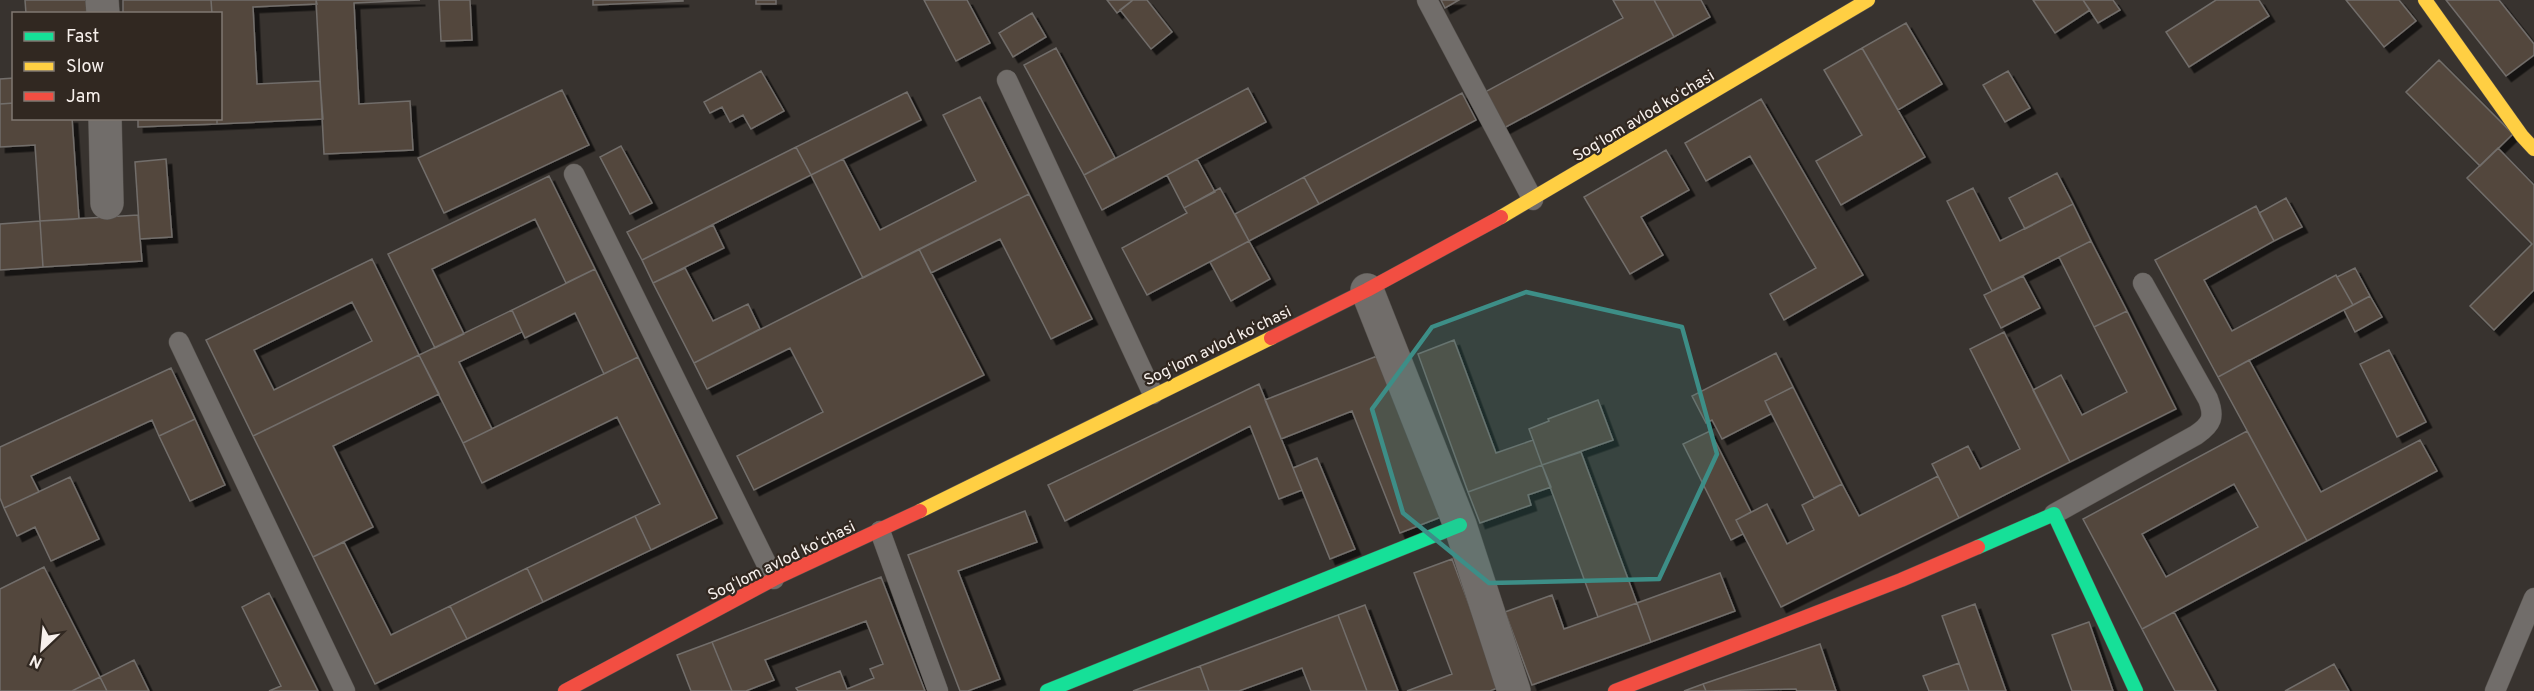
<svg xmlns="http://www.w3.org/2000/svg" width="2534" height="691" viewBox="0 0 2534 691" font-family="Overpass,sans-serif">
<defs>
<filter id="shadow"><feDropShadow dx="5.5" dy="5.5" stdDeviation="0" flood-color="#0009"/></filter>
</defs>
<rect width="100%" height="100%" fill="#38332f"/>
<!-- building -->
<path fill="#53473e" stroke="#726e6b" stroke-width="1.5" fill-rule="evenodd" filter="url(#shadow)" d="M25 0H91L92 14H26Z
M123 0H211L212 14H123Z
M211 0H316L317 4 253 7 257 84 320 81 323 119 217 124V118H220V14H212Z
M316 0H420L354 3 359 104 410 101 413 150 324 154Z
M439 0H470L472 40 441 41Z
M593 0H683V1L593 5Z
M756 0H776V4H756Z
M924 0H967L990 43 956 61Z
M1107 0H1133L1117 13Z
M1133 0H1147L1172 32 1151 49 1120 10Z
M1441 0H1459L1445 8Z
M1613 0H1654L1674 37 1504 128 1485 92 1623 18Z
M1654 0H1701L1710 17 1674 37Z
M2033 0H2083L2090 10 2055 33Z
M2083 0H2113L2120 10 2098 23Z
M2216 0H2259L2269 16 2189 67 2166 32Z
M2346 0H2399L2416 21 2384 47Z
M2446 0H2499L2534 44V55L2506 76Z
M1032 13 1046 37 1013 57 999 33Z
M1906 23 1942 84 1898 110 1862 48Z
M1056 48 1115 158 1084 175 1024 65Z
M1862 48 1925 157 1841 205 1816 161 1862 135 1824 70Z
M2439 60 2513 134 2480 166 2406 92Z
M761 71 784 111 751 129 743 115 730 122 722 107 710 113 704 102Z
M2008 71 2030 108 2005 122 1983 85Z
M14 78V103L0 104V79Z
M1248 88 1266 122 1102 210 1084 175Z
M562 90 589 145 444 213 418 158Z
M907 92 921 120 811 175 796 147Z
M1462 93 1476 120 1319 204 1304 177Z
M980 97 1029 194 863 278 811 175 843 159 880 230 976 181 943 115Z
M1761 99 1863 275 1784 320 1770 294 1816 268 1750 156 1706 181 1685 143Z
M14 103V118H72L79 219 40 221 35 145 0 147V104Z
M138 118H217V124L138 127Z
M621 146 652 203 630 214 600 157Z
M796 147 811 175 642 260 627 232Z
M2498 148 2534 185V290L2494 330 2470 306 2532 244 2467 178Z
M1666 150 1689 190 1641 217 1663 255 1630 274 1584 197Z
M166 159 172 237 140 239 135 162Z
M1197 159 1215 192 1184 208 1167 175Z
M2057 173 2073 204 2025 229 2009 198Z
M549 176 595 269 566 283 535 219 432 269 464 334 435 348 388 254Z
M1304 177 1319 204 1249 241 1235 214Z
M1220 188 1249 241 1147 295 1122 248 1187 213 1184 208Z
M1973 188 2000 241 2073 204 2091 241 1992 291 1947 201Z
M1029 194 1092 319 1051 339 1000 239 931 273 919 249Z
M2286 198 2302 227 2274 241 2259 213Z
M2256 206 2274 241 2204 280 2232 331 2336 275 2353 305 2218 377 2155 260Z
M138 215 142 261 43 267 40 221Z
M40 221 43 267 0 270V224Z
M713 225 724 248 653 283 642 260Z
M1249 241 1270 279 1231 301 1210 262Z
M2091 241 2127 311 2094 327 2059 257Z
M919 249 984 375 754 490 737 456 823 412 790 348 707 389 694 363Z
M372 259 419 355 253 436 206 340ZM352 302 372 341 274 390 254 350Z
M685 268 713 321 748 304 760 329 694 363 653 283Z
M2355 268 2370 296 2353 305 2337 277Z
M595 269 638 357 604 374 575 313 525 338 512 310Z
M2023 276 2040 308 2001 328 1984 295Z
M2370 296 2382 317 2355 332 2344 310Z
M512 310 522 332 459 362 492 429 463 443 419 355Z
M2127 311 2176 409 2070 462 2033 390 2061 375 2082 415 2127 392 2094 327Z
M2004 332 2070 462 1959 518 1932 464 1968 446 1980 469 2020 449 1970 349Z
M1454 340 1496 453 1533 440 1542 465 1468 492 1418 354Z
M2389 350 2426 422 2397 437 2360 364Z
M1776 353 1793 387 1765 401 1771 414 1722 439 1712 420 1706 423 1692 396Z
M419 355 439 394 333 446 373 527 313 557 253 436Z
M1377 356 1441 517 1400 533 1352 411 1281 439 1265 400Z
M638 357 717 518 651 550 635 516 660 504 617 417 482 483 463 443Z
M2249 360 2321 492 2420 440 2437 471 2307 541 2218 377Z
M171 368 195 419 159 436 152 420 31 476 39 492 4 508 0 498V447Z
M1259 384 1302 490 1279 499 1250 426 1065 521 1048 485Z
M1793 387 1842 484 1814 498 1765 401Z
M1598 400 1613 440 1542 465 1529 429 1549 421 1548 419Z
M195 419 225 485 190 501 159 436Z
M1710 431 1751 512 1736 520 1743 534 1731 540 1683 444Z
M2247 431 2307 541 2142 629 2083 519ZM2234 484 2258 527 2166 577 2142 534Z
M1581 452 1637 603 1598 617 1542 465Z
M1317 458 1355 549 1330 559 1293 468Z
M1542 465 1551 487 1528 495 1531 505 1480 523 1468 492Z
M1938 476 1959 518 1781 607 1736 520 1767 504 1787 544 1814 530 1802 505 1842 484 1859 516Z
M70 477 99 539 51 561 35 527 17 536 4 508Z
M1025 511 1037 542 958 571 1000 679 968 691H960L908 555Z
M635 516 651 550 543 602 527 568Z
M344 542 391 635 450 606 467 639 375 684 313 557Z
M1452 559 1500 687 1490 691H1407L1452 674 1414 573Z
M44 567 100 677 72 691H0V589Z
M527 568 543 602 467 639 450 606Z
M1720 573 1735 611 1651 642 1637 603Z
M881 577 925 691H798L796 688 840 671 847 689 874 678 870 669 883 664 866 621 765 660 774 680 746 691H732L712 642Z
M269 593 318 691H269L281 686 242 607Z
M1552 595 1564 629 1637 603 1651 642 1532 685 1505 612Z
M1975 604 2006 691H1969L1959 663 1942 616Z
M1365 605 1398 691H1367L1338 615Z
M2174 612 2216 691H2175L2142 629Z
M1338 615 1367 691H1311L1302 668 1239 691H1209L1200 666Z
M2089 622 2113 691H2072L2052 635Z
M712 642 732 691H691L677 655Z
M1820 644 1836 691H1797L1796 689 1706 691 1703 684Z
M134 660 149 691H107L100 677Z
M1959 663 1969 691H1929L1923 676Z
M2334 664 2349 691H2285Z
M1200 666 1209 691H1133Z
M100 677 107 691H72Z
M1703 684 1706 691H1684Z"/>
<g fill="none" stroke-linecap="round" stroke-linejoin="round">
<defs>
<path id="lane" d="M1427 0 1533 200
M1007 80 1153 394
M574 174 774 579
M179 342 345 691
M2054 514 2196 435C2212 424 2215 417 2208 399L2143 283
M880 531 938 691
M2495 691 2534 598"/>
<path id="street" d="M102 0 103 14
M105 118 107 203
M1367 290 1460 525 1514 691"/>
<path id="fast" d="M1978 547 2054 514 2136 691
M1047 691 1460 525"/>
<path id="slow" d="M2425 0 2522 136 2534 149
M1501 217 1868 0
M920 511 1271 338"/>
<path id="jam" d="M1271 338 1367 290 1501 217
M565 691 774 579 920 511
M1615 691 1901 580 1978 547"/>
</defs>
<!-- lane casing -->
<use href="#lane" stroke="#56524e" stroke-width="21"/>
<!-- street casing -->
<use href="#street" stroke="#56524e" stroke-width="34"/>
<!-- fast casing -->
<use href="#fast" stroke="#56524e" stroke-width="15"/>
<!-- slow casing -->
<use href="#slow" stroke="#56524e" stroke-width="15"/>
<!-- jam casing -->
<use href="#jam" stroke="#56524e" stroke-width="15"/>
<!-- lane -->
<use href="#lane" stroke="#716d6a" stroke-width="20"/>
<!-- street -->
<use href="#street" stroke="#716d6a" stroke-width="33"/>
<!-- fast -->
<use href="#fast" stroke="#16e098" stroke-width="14"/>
<!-- slow -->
<use href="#slow" stroke="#ffcf43" stroke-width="14"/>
<!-- jam -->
<use href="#jam" stroke="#f24e42" stroke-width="14"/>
</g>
<!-- marked area -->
<path fill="#3d8e87" fill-opacity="0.2" stroke="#3d8e87" stroke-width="4.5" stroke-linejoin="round" d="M1526 292 1682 327 1717 454 1659 579 1489 583 1403 513 1372 409 1432 327Z"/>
<g text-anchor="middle" stroke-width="4.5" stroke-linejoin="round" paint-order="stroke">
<!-- street labels -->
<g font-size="16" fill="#f7f0ec" stroke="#312821">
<text transform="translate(1643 115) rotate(-31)" y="6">Sogʻlom avlod koʻchasi</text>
<text transform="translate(1217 345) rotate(-26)" y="6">Sogʻlom avlod koʻchasi</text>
<text transform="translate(781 560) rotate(-26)" y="6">Sogʻlom avlod koʻchasi</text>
</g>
</g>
<!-- legend -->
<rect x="12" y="12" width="210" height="108" fill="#312821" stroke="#807872" stroke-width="1.5"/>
<rect x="24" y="32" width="30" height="9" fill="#16e098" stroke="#807872" stroke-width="1.5"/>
<text x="66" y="42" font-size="18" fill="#f7f0ec">Fast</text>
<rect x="24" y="62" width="30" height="9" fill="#ffcf43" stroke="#807872" stroke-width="1.5"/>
<text x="66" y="72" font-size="18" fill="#f7f0ec">Slow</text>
<rect x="24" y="92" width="30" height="9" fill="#f24e42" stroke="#807872" stroke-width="1.5"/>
<text x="66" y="102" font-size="18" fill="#f7f0ec">Jam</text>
<!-- north arrow -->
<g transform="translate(42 649) rotate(206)" stroke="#312821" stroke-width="4.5" paint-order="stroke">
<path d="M0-4.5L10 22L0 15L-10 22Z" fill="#f7f0ec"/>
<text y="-9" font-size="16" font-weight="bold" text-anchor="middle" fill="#f7f0ec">N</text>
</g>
</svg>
